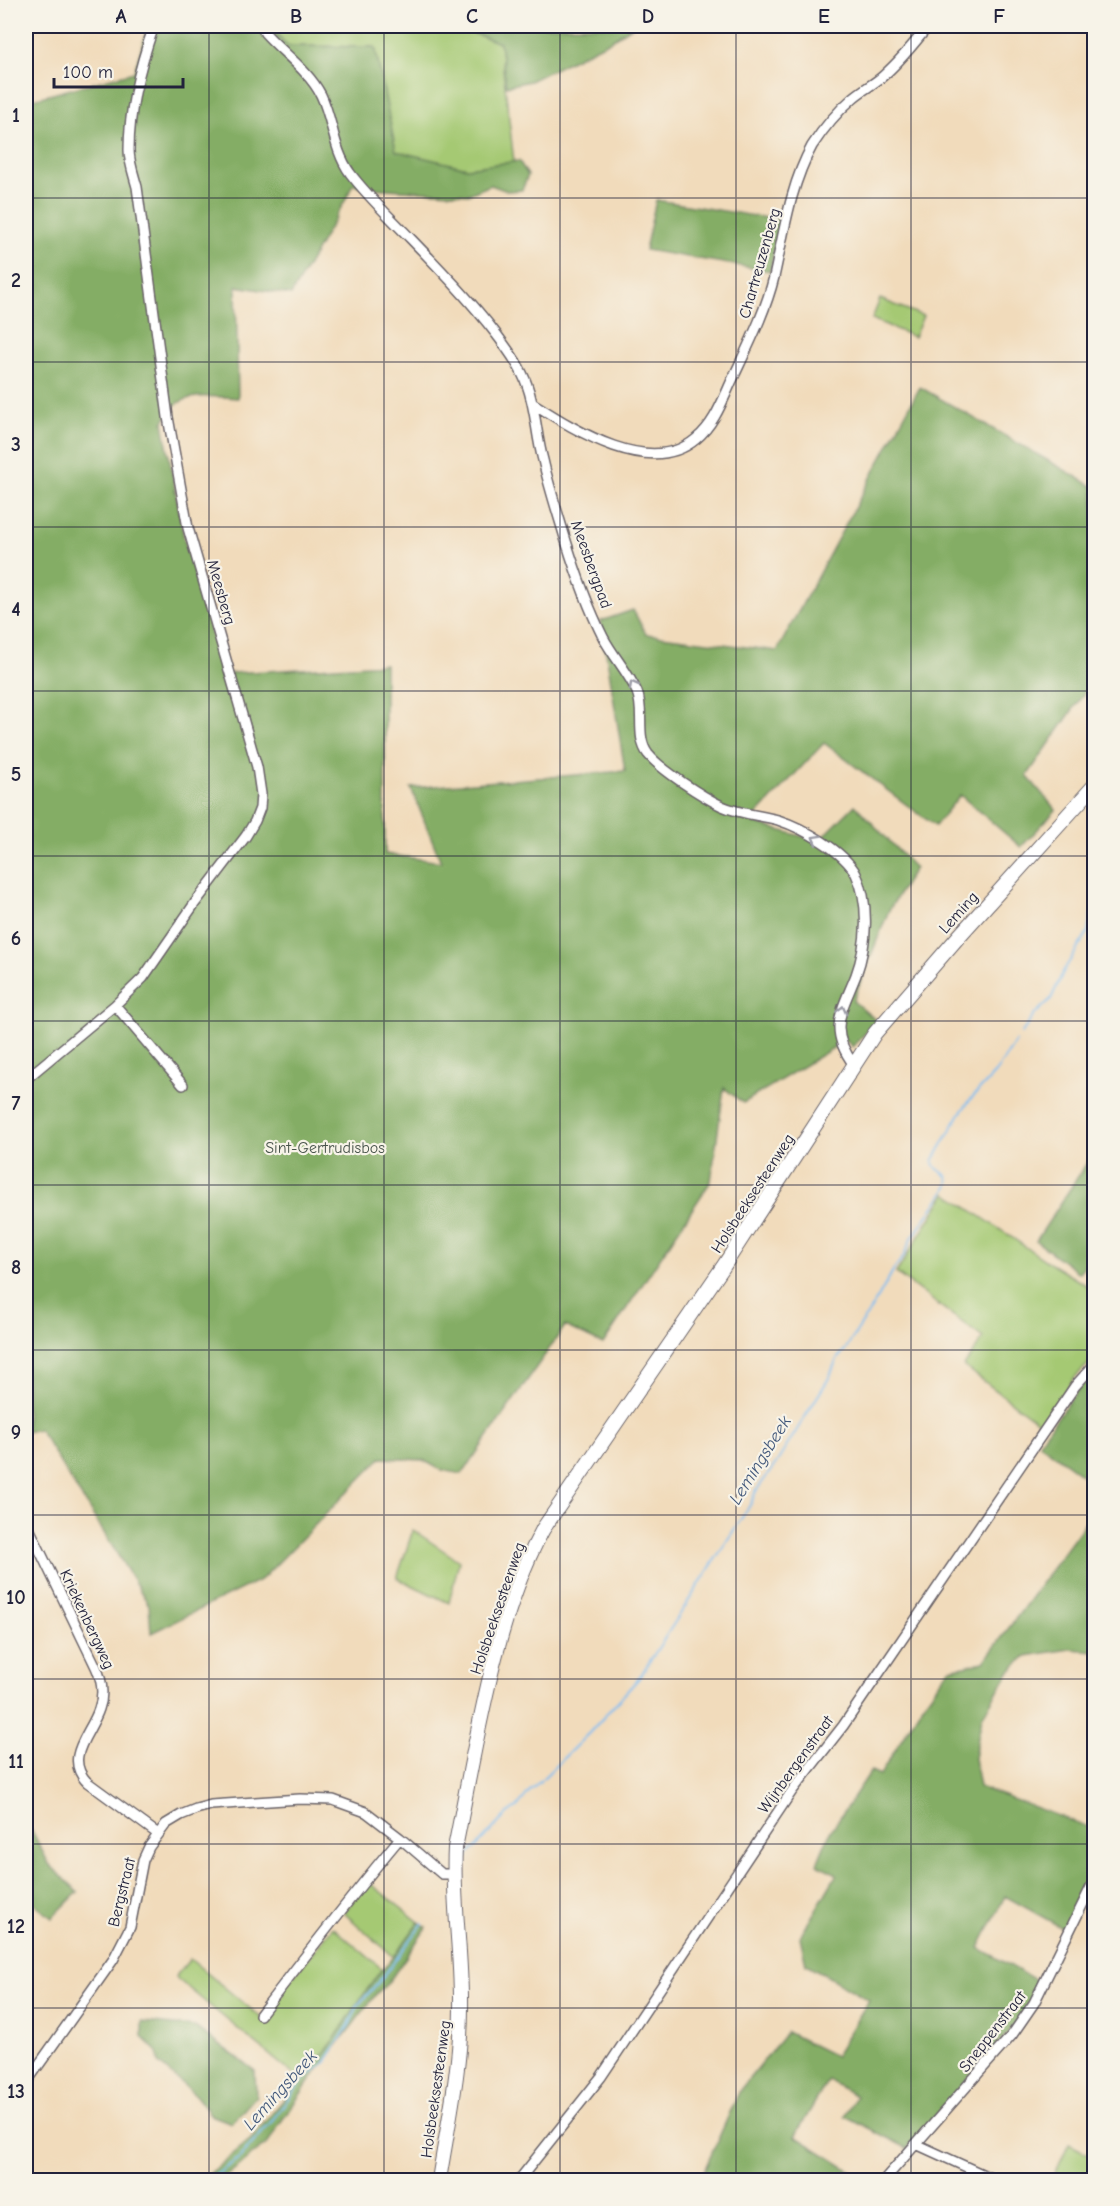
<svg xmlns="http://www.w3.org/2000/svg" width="1120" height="2206" viewBox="0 0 1120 2206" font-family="'Comic Neue',sans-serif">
<rect width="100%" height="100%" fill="#f7f3e8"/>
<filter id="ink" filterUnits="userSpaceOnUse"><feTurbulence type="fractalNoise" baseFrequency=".0167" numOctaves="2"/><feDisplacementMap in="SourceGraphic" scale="12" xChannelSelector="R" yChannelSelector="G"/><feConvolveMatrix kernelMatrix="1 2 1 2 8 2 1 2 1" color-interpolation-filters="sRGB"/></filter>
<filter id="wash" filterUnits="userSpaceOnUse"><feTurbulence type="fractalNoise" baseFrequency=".008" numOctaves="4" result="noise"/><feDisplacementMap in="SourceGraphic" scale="24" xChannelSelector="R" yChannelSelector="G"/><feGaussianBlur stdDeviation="1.35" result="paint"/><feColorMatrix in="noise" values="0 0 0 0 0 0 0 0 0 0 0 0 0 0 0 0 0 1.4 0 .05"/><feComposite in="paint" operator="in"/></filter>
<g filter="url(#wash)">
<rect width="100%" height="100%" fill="#f1dbbb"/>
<!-- green -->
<path fill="#a5c973" stroke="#647657" stroke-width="1.5" d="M271 26H454L500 43 514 162 467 168 395 151 375 47 287 46Z
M880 299 923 316 914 337 872 319Z
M946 1193 1051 1264 1094 1290V1359L1075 1377 1042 1425 964 1366 983 1338 896 1273Z
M413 1530 459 1561 449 1603 397 1578Z
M367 1881 419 1922 394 1957 344 1913Z
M333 1927 382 1969 328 2049 300 2080 175 1977 190 1959 264 2020 283 1994 281 1992Z
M1069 2144 1094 2157V2180H1052Z"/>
<!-- forest -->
<path fill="#84ad65" stroke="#536850" stroke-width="1.5" d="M148 26H271L287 46 375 47 396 151 467 168 519 161 528 175 522 190 507 191 491 185 469 194 369 188 353 184 346 199 291 295 236 286 238 398C218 397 189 392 173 407 169 411 166 418 163 423L184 538 224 678 232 673 385 664V854L441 862 411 788 625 771 601 621 633 610 646 634 777 651 920 387 1094 487V679L1027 776 1056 810 1021 847 960 795 935 826 824 743 750 822 819 841 855 805 915 868 889 910 853 1001 877 1021 852 1047 846 1040 743 1103 724 1088 711 1181 603 1344 565 1326 462 1474 441 1470 423 1460 381 1458 262 1579 151 1633 149 1605 39 1429 26 1432V101L134 72Z
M454 26H633L610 41 530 81 506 86 500 43Z
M656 200 780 220 770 271 645 250Z
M1094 1152V1255L1079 1273 1036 1241Z
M1086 1378 1094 1382V1484L1039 1443Z
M1094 1511V1651L1070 1649 1026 1656 1009 1672 982 1717 974 1758 979 1787 1094 1829V1871L1066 1930 1005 1896 979 1948 1041 1983 1017 2022 907 2148 845 2116 856 2096 828 2080 795 2136 865 2180H700L740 2090 787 2032 835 2056 869 2000 806 1964 800 1937 837 1874 817 1864 830 1832 871 1771 880 1775 920 1709 949 1669 984 1662Z
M26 1825 33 1833 49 1864 78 1892 52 1918 26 1898Z
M419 1922 427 1927 388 1983 377 1993 309 2082 278 2126 269 2142 221 2180H202L251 2139 300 2080 328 2049 362 1997 382 1969 394 1957Z
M142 2022 195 2027 255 2071 256 2096 232 2123 211 2115 196 2096 159 2063 157 2052 142 2037Z"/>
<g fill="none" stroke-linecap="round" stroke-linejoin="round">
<!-- stream -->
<path stroke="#7dbdf1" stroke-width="2" d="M1021 1034 1035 1014 1051 999 1064 970 1088 932 1094 902
M460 1864 505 1816 517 1807 528 1793 590 1732 639 1678 750 1505 756 1491 777 1462 829 1378 837 1359 845 1350 879 1296 894 1269 904 1256 910 1241 946 1189 949 1182 947 1176 934 1166 933 1161 959 1115 969 1101 995 1073 1016 1041
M211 2180 217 2174 239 2158 268 2126 302 2080 324 2064 349 2025 358 2005 382 1978 423 1923"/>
</g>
</g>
<g filter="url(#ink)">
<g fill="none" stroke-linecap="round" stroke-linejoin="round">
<defs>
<path id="street" d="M261 26 265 33C283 53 309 71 321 95 333 120 333 149 350 173 368 197 391 218 411 239 441 270 471 301 497 335 508 350 521 367 527 385 536 409 536 435 543 460 549 487 558 514 566 541 575 570 589 609 603 637 613 656 628 672 637 692 645 711 635 737 648 754 661 770 703 797 722 806 740 814 759 815 778 820 803 828 844 851 856 874 870 903 867 945 856 975 842 1011 827 1029 854 1065
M534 404C575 430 650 478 696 439 716 423 724 396 735 374 750 342 766 310 774 277 784 233 790 186 812 146 823 129 838 111 853 98 862 90 874 84 883 76 900 61 914 44 928 26
M115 1005 183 1085
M26 1079 115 1005 143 978 195 903 246 836 255 821 260 808 261 794 257 767 188 528 168 417 137 187C134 176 129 162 129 150 129 108 140 65 154 26
M26 1522 96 1667C102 1680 104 1695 99 1709 91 1734 63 1757 87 1782L158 1834
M260 2015C306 1955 352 1895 400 1838
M26 2083 113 1960 130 1927 143 1860 149 1847 166 1824 181 1815 196 1809 211 1805 300 1799 333 1800 366 1812 400 1838 442 1874H454
M916 2144 995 2180
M519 2180 601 2077 792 1791 843 1726 1075 1386 1094 1365
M884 2180 1012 2035 1034 2003 1094 1881"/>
<path id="secondary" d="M439 2180C448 2124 461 2066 461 2008 462 1954 452 1901 455 1848 476 1746 493 1621 543 1529L723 1267 875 1033 960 935 1094 786"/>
</defs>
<!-- street casing -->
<use href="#street" stroke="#6a6368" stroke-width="12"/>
<!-- secondary casing -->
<use href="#secondary" stroke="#6a6368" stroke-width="16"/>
<!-- street -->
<use href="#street" stroke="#fff" stroke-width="9"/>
<!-- secondary -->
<use href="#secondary" stroke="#fff" stroke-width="14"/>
</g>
<!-- one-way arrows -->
<defs><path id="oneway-chevron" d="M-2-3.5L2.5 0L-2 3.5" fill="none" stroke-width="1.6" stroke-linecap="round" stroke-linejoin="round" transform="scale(1.5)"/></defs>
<g stroke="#9c9ca7">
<use href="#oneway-chevron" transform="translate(633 685) rotate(-119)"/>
<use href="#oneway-chevron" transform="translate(816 839) rotate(-151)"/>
<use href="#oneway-chevron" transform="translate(842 1010) rotate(-76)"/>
</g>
</g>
<!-- grid -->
<path fill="none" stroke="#22223b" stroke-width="1.5" stroke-opacity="0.55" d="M209 26V2180M384 26V2180M560 26V2180M736 26V2180M911 26V2180M26 198H1094M26 362H1094M26 527H1094M26 691H1094M26 856H1094M26 1021H1094M26 1185H1094M26 1350H1094M26 1515H1094M26 1679H1094M26 1844H1094M26 2008H1094"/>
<g text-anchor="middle" stroke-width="4.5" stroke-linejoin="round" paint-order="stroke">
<!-- street labels -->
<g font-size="16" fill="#22223b" stroke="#f7f3e8">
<text transform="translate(759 263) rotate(-74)" y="6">Chartreuzenberg</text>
<text transform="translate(592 564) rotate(70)" y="6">Meesbergpad</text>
<text transform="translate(222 592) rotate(74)" y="6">Meesberg</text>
<text transform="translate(958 912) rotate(-48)" y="6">Leming</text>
<text transform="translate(752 1193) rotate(-57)" y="6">Holsbeeksesteenweg</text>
<text transform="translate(497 1608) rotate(-71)" y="6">Holsbeeksesteenweg</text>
<text transform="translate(88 1619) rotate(65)" y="6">Kriekenbergweg</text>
<text transform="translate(795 1764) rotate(-54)" y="6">Wijnbergenstraat</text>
<text transform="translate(121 1892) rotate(-76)" y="6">Bergstraat</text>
<text transform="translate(992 2031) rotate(-52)" y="6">Sneppenstraat</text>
<text transform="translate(435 2089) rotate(-82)" y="6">Holsbeeksesteenweg</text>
</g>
<!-- park labels -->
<g font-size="16" fill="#49544c" stroke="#f7f3e8">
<text x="325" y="1153">Sint-Gertrudisbos</text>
</g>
<!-- water labels -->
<g font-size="18" font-style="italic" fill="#42587b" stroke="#f7f3e8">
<text transform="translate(760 1460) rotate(-58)" y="6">Lemingsbeek</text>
<text transform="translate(280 2090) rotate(-48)" y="6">Lemingsbeek</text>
</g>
</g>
<!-- margin -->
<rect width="1120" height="2206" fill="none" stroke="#f7f3e8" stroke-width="66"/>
<!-- scale -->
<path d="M54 78v9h129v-9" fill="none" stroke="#22223b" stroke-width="3"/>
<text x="63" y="78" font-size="18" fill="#22223b" stroke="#f7f3e8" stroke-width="4.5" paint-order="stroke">100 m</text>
<rect x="33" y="33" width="1054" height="2140" fill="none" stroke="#22223b" stroke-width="2"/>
<g font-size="20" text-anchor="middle" font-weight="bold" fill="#22223b">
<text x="121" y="23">A</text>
<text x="296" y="23">B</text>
<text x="472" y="23">C</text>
<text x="648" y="23">D</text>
<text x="824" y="23">E</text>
<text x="999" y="23">F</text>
<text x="16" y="122">1</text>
<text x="16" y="287">2</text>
<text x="16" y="451">3</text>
<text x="16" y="616">4</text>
<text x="16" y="781">5</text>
<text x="16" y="945">6</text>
<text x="16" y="1110">7</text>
<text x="16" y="1274">8</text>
<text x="16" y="1439">9</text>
<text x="16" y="1604">10</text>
<text x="16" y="1768">11</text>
<text x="16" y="1933">12</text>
<text x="16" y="2098">13</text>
</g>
</svg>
